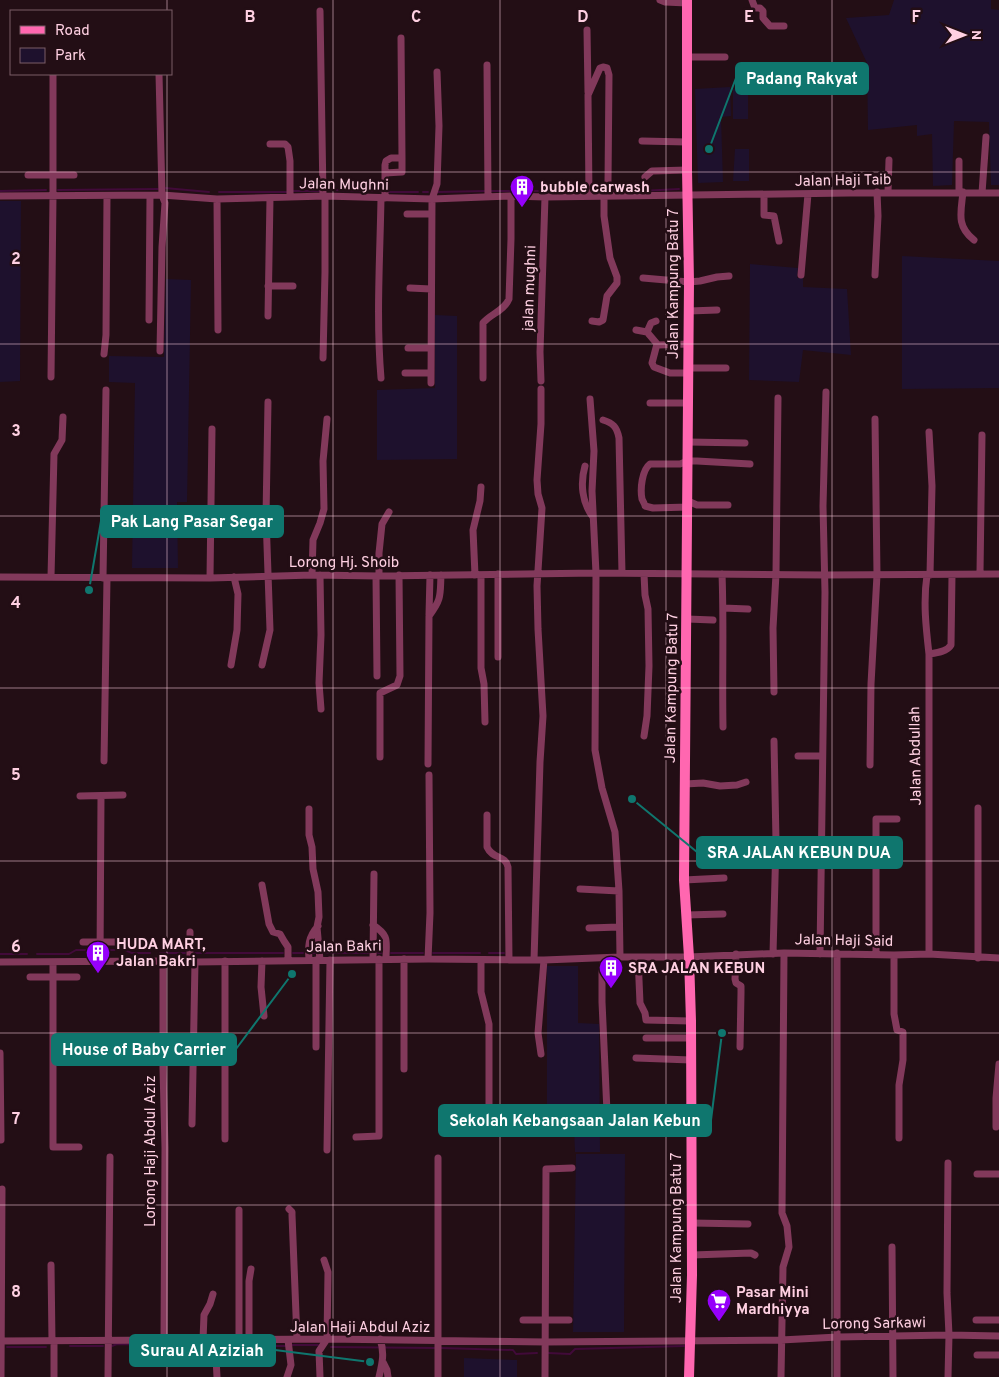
<svg xmlns="http://www.w3.org/2000/svg" width="999" height="1377" viewBox="0 0 999 1377" font-family="Overpass,sans-serif">
<rect width="100%" height="100%" fill="#230e15"/>
<!-- green -->
<path fill="#1e112d" d="M894 0H991V9L999 10V185H991L989 122 954 121 952 185 933 186 932 134 917 136V125L868 130 867 63 846 18 889 15Z
M730 87 731 116 721 117 723 182 698 183 695 89Z
M733 89 748 90V119H733Z
M735 149H749V181H733Z
M0 201H21L20 381 0 382Z
M902 256 999 261V388L902 389Z
M750 264 798 268 797 278H803V287L847 289 851 355 803 350 799 382 749 380Z
M166 279 191 280 187 502H177L178 568H132L135 383 109 382V356L164 357Z
M435 315 457 316V459L377 460V390L435 388Z
M547 966H578V1023L599 1024 600 1152H575L573 1105H547Z
M576 1154H625L624 1332H573Z
M464 1358 517 1360V1377H464Z"/>
<g fill="none" stroke-linecap="round" stroke-linejoin="round">
<!-- stream -->
<path stroke="#410a39" stroke-width="2" d="M165 188 209 192
M58 190 158 189
M329 190 380 191
M592 190H607
M612 190 641 191 679 189
M0 191 46 190
M292 191H320
M490 191H550
M560 191 587 190
M219 192H287
M389 192H418
M423 192H428
M438 192 486 191
M105 950H125L132 953H150
M160 953H185
M195 953H283
M293 953H303
M313 953H315
M325 953H368
M378 953H381
M391 953H423
M433 953H480
M489 953H504
M0 954H27
M37 954H69L76 950H95
M291 1345H318
M70 1346H103
M112 1346 117 1344 226 1347 264 1346
M274 1346H287
M7 1347H46
M331 1347 436 1348
M441 1348 513 1350 516 1354 537 1353
M548 1353 570 1354 575 1349 684 1346"/>
<!-- street -->
<path stroke="#82395b" stroke-width="7" d="M660 0 665 2 687 3
M752 0 755 8H760L763 11V18L770 26H784
M320 11 323 196
M587 30 588 92
M401 38 402 158
M687 57H725
M487 65 488 196
M159 74 162 195 165 203 162 247 160 351
M642 141 687 142
M270 144H285L288 147 290 161V197
M28 175H74
M645 177 652 171 687 170
M888 192 889 160
M959 192V161
M963 192C961 212 956 226 974 240
M982 193 986 137
M764 195V215L774 216 779 241
M0 196 162 195 217 199 325 196 432 199 511 196 545 197 849 193H999
M589 196 588 95 600 68 603 67 607 68 609 75 608 182 609 192 612 196
M381 198C380 258 376 318 381 378
M385 198V165L386 161 391 158H402V172L385 173
M217 199 218 330
M407 214H432
M801 275 808 194
M875 275 878 216 877 192
M643 278 689 282 700 281 717 277 729 276
M268 286H293
M410 288 431 289
M689 311 717 310
M268 316 270 198
M149 320 150 196
M592 321 599 322 603 320 607 296 617 283V277L610 258 604 216V196
M636 330 647 332 658 345 689 344
M647 332 651 323 656 321
M657 344 652 363 654 367 670 373H688
M408 348H431
M104 354 106 335 107 196
M323 358 325 272V196
M688 368H726
M405 373H431
M51 377 53 196V74
M483 378V323C490 314 504 311 509 299L511 239V196
M541 381 540 352 545 197
M431 383 432 199 437 184 439 126 437 72
M590 399 594 451 592 491 596 573 595 750 602 788 615 832 619 891 620 957
M650 403H687
M603 420C613 423 617 427 619 438L622 573
M929 432 932 486 930 575
M688 442 745 443
M585 466C580 483 582 503 593 517
M688 501 697 505H728
M688 507 653 508 645 506C645 505 642 499 642 499 640 489 642 470 650 464H680L688 461H697L750 464
M980 573 982 435
M722 574C724 625 722 676 723 727
M312 575 313 540 320 523 324 509 323 461 327 419
M320 575 321 635 319 683 321 709
M475 575 473 530 480 501 481 487
M481 575V668L484 684 485 722
M927 575C923 602 926 628 929 654
M376 576 377 676
M379 576V553L382 524 389 512
M0 577 210 578 312 575 379 576 596 573 825 575 999 574
M51 577 54 454 62 440 63 417
M103 578 106 390
M210 578 212 429
M723 608 748 609
M429 615 430 575
M687 619 713 620
M498 657V574
M231 665 237 630 238 594 234 577
M262 665 270 630 266 517 268 402
M774 692 773 628 776 574 778 398
M644 736 647 716 649 666 648 609 645 595 644 574
M798 756H822
M380 757V693L397 685 400 676 399 575
M104 761 107 578
M428 764 429 616C442 599 440 595 441 575
M870 765 871 684 877 575 875 419
M685 784 703 783 720 786 737 785 746 782
M80 796 123 795
M978 808V958
M309 809V835L312 847 313 869 318 892 319 917 317 927 320 960
M487 815V847C493 860 505 854 508 867L509 960
M684 880 724 878
M262 885 269 924 273 932 280 934 284 941 288 947V961
M580 889 619 891
M686 915 723 914
M373 925C390 936 386 941 386 959
M589 928 619 927
M83 942H119
M837 953V1377
M736 954 735 979 736 983 741 986V993L740 1047
M773 954 776 841 774 741
M820 954 825 592 823 506 826 392
M876 954V819H897
M929 954V654C936 653 947 652 951 645L952 575
M894 955V1014L897 1030 903 1032V1060L899 1085V1138
M638 957 640 1003 645 1013 646 1020 691 1021
M604 958 602 973V1002L607 1112
M373 959 374 874
M404 959V1069
M428 959 430 913 429 775
M309 960C308 946 308 937 318 926
M316 960V1047
M481 960V992L489 1024V1128
M534 960 540 762 543 716 538 629 537 586 542 508 538 494 537 480 541 424V389
M100 961 101 796
M163 961V1068L165 1148 164 1340
M225 961V1139
M262 961 261 987 264 1016
M0 962 163 961 195 962 428 959 544 960 620 957H689L784 953 894 955 929 954 999 958
M53 962V1147H79
M190 962V932
M30 977H77
M646 1038H690
M0 1053 1 1140
M541 1054 538 1033 544 960
M636 1058 691 1060
M192 1124 195 962
M996 1127V1098L999 1064
M469 1129 513 1128
M356 1137 379 1136V959
M327 1150 330 960
M438 1158V1377
M948 1163 947 1293 949 1335 948 1377
M977 1174H999
M289 1209 292 1212V1215L297 1339
M239 1210V1340
M692 1223 748 1224
M892 1247 893 1377
M692 1255 751 1253 755 1255
M51 1265 52 1341
M523 1320H569
M976 1320H999
M203 1340 204 1315 210 1304 213 1294
M215 1340 217 1377
M249 1340V1281L251 1269
M0 1341 327 1339 546 1342 781 1340 838 1337 949 1335 999 1336
M977 1355H999
M383 1362 387 1370 388 1377
M1 1377 2 1189
M54 1377V1341
M108 1377 110 1157
M287 1377 291 1365 288 1340
M320 1377 319 1351 327 1339 328 1272 324 1260
M379 1377C382 1364 385 1353 380 1339
M545 1377 546 1169 572 1168
M781 1377 783 1267 789 1247 787 1226 782 1213 784 953"/>
<!-- secondary -->
<path stroke="#ff67b0" stroke-width="10" d="M687 0V170L689 282 684 880 689 957 691 1021 692 1275 689 1377"/>
</g>
<!-- grid -->
<path fill="none" stroke="#ffd0e2" stroke-width="1" stroke-opacity="0.55" d="M167 0V11M333 0V1377M500 0V1377M666 0V1377M832 0V1377M167 74V1377M0 172H999M0 344H999M0 516H999M0 688H999M0 861H999M0 1033H999M0 1205H999"/>
<!-- icons -->
<defs>
<symbol id="building-pin" viewBox="-11 -11 22 30"><path d="M0 17L-7.5 6A9.5 9.5 0 1 1 7.5 6Z" fill="#9600fb" stroke="#230e15"/><path d="M-4-6H4V6H1V3H-1V6H-4ZM-2.5-4.3h1.7v1.8h-1.7ZM.8-4.3h1.7v1.8H.8ZM-2.5-1h1.7V.8h-1.7ZM.8-1h1.7V.8H.8Z" fill="#fff"/></symbol>
<symbol id="supermarket-pin" viewBox="-11 -11 22 30"><path d="M0 17L-7.5 6A9.5 9.5 0 1 1 7.5 6Z" fill="#9600fb" stroke="#230e15"/><path d="M-6-5.5h2.5l.6 2H6L4.5 2H-2.5L-4.4-4H-6ZM-1.5 3.2a1.3 1.3 0 1 0 .1 0ZM3 3.2a1.3 1.3 0 1 0 .1 0Z" fill="#fff"/></symbol>
</defs>
<g fill-rule="evenodd">
<use href="#building-pin" x="508" y="173" width="28" height="38"/>
<use href="#building-pin" x="84" y="939" width="28" height="38"/>
<use href="#building-pin" x="597" y="954" width="28" height="38"/>
<use href="#supermarket-pin" x="705" y="1287" width="28" height="38"/>
</g>
<g text-anchor="middle" stroke-width="5" stroke-linejoin="round" paint-order="stroke">
<!-- street labels -->
<g font-size="15" fill="#ffd0e2" stroke="#230e15">
<text transform="translate(843 180) rotate(-1)" y="5">Jalan Haji Taib</text>
<text transform="translate(344 184) rotate(1)" y="5">Jalan Mughni</text>
<text transform="translate(673 284) rotate(-90)" y="5">Jalan Kampung Batu 7</text>
<text transform="translate(529 288) rotate(-88)" y="5">jalan mughni</text>
<text x="344" y="567">Lorong Hj. Shoib</text>
<text transform="translate(671 688) rotate(-89)" y="5">Jalan Kampung Batu 7</text>
<text transform="translate(915 756) rotate(-91)" y="5">Jalan Abdullah</text>
<text transform="translate(844 940) rotate(1)" y="5">Jalan Haji Said</text>
<text transform="translate(344 946) rotate(-1)" y="5">Jalan Bakri</text>
<text transform="translate(150 1151) rotate(-90)" y="5">Lorong Haji Abdul Aziz</text>
<text transform="translate(676 1228) rotate(-90)" y="5">Jalan Kampung Batu 7</text>
<text transform="translate(874 1323) rotate(-1)" y="5">Lorong Sarkawi</text>
<text x="360" y="1332">Jalan Haji Abdul Aziz</text>
</g>
<!-- poi labels -->
<g font-size="15" font-weight="bold" fill="#ffd0e2" stroke="#230e15" text-anchor="start">
<text x="540" y="192">bubble carwash</text>
<text x="116" y="949">HUDA MART,<tspan x="116" dy="17">Jalan Bakri</tspan></text>
<text x="628" y="973">SRA JALAN KEBUN</text>
<text x="736" y="1297">Pasar Mini<tspan x="736" dy="17">Mardhiyya</tspan></text>
</g>
</g>
<g font-size="16" text-anchor="middle" font-weight="bold" fill="#ffd0e2" stroke="#230e15" stroke-width="5" stroke-linejoin="round" paint-order="stroke">
<text x="250" y="22">B</text>
<text x="416" y="22">C</text>
<text x="583" y="22">D</text>
<text x="749" y="22">E</text>
<text x="916" y="22">F</text>
<text x="16" y="264">2</text>
<text x="16" y="436">3</text>
<text x="16" y="608">4</text>
<text x="16" y="780">5</text>
<text x="16" y="952">6</text>
<text x="16" y="1124">7</text>
<text x="16" y="1297">8</text>
</g>
<!-- callouts -->
<path fill="none" stroke="#0f766e" stroke-width="2" d="M709 149L736 78M89 590L101 521M632 799L697 852M292 974L236 1049M722 1033L711 1120M370 1362L275 1350"/>
<g fill="#0f766e" stroke="#230e15" stroke-width="2">
<circle cx="709" cy="149" r="5"/>
<circle cx="89" cy="590" r="5"/>
<circle cx="632" cy="799" r="5"/>
<circle cx="292" cy="974" r="5"/>
<circle cx="722" cy="1033" r="5"/>
<circle cx="370" cy="1362" r="5"/>
</g>
<g fill="#0f766e" stroke="#0f766e" stroke-width="2">
<rect x="736" y="63" width="132" height="31" rx="5"/>
<rect x="101" y="506" width="182" height="31" rx="5"/>
<rect x="697" y="837" width="205" height="31" rx="5"/>
<rect x="52" y="1034" width="184" height="31" rx="5"/>
<rect x="439" y="1105" width="272" height="31" rx="5"/>
<rect x="130" y="1335" width="145" height="31" rx="5"/>
</g>
<g font-size="16" text-anchor="middle" font-weight="bold" fill="#fff">
<text x="802" y="84">Padang Rakyat</text>
<text x="192" y="527">Pak Lang Pasar Segar</text>
<text x="799" y="858">SRA JALAN KEBUN DUA</text>
<text x="144" y="1055">House of Baby Carrier</text>
<text x="575" y="1126">Sekolah Kebangsaan Jalan Kebun</text>
<text x="202" y="1356">Surau Al Aziziah</text>
</g>
<!-- legend -->
<rect x="10" y="10" width="162" height="65" fill="#230e15" stroke="#7b5c67"/>
<rect x="20" y="26" width="25" height="8" fill="#ff67b0" stroke="#7b5c67"/>
<text x="55" y="35" font-size="15" fill="#ffd0e2">Road</text>
<rect x="20" y="48" width="25" height="15" fill="#1e112d" stroke="#7b5c67"/>
<text x="55" y="60" font-size="15" fill="#ffd0e2">Park</text>
<!-- north arrow -->
<g transform="translate(964 35) rotate(90)" stroke="#230e15" stroke-width="4" paint-order="stroke">
<path d="M0-4L9 19L0 12L-9 19Z" fill="#ffd0e2"/>
<text y="-8" font-size="14" font-weight="bold" text-anchor="middle" fill="#ffd0e2">N</text>
</g>
</svg>
